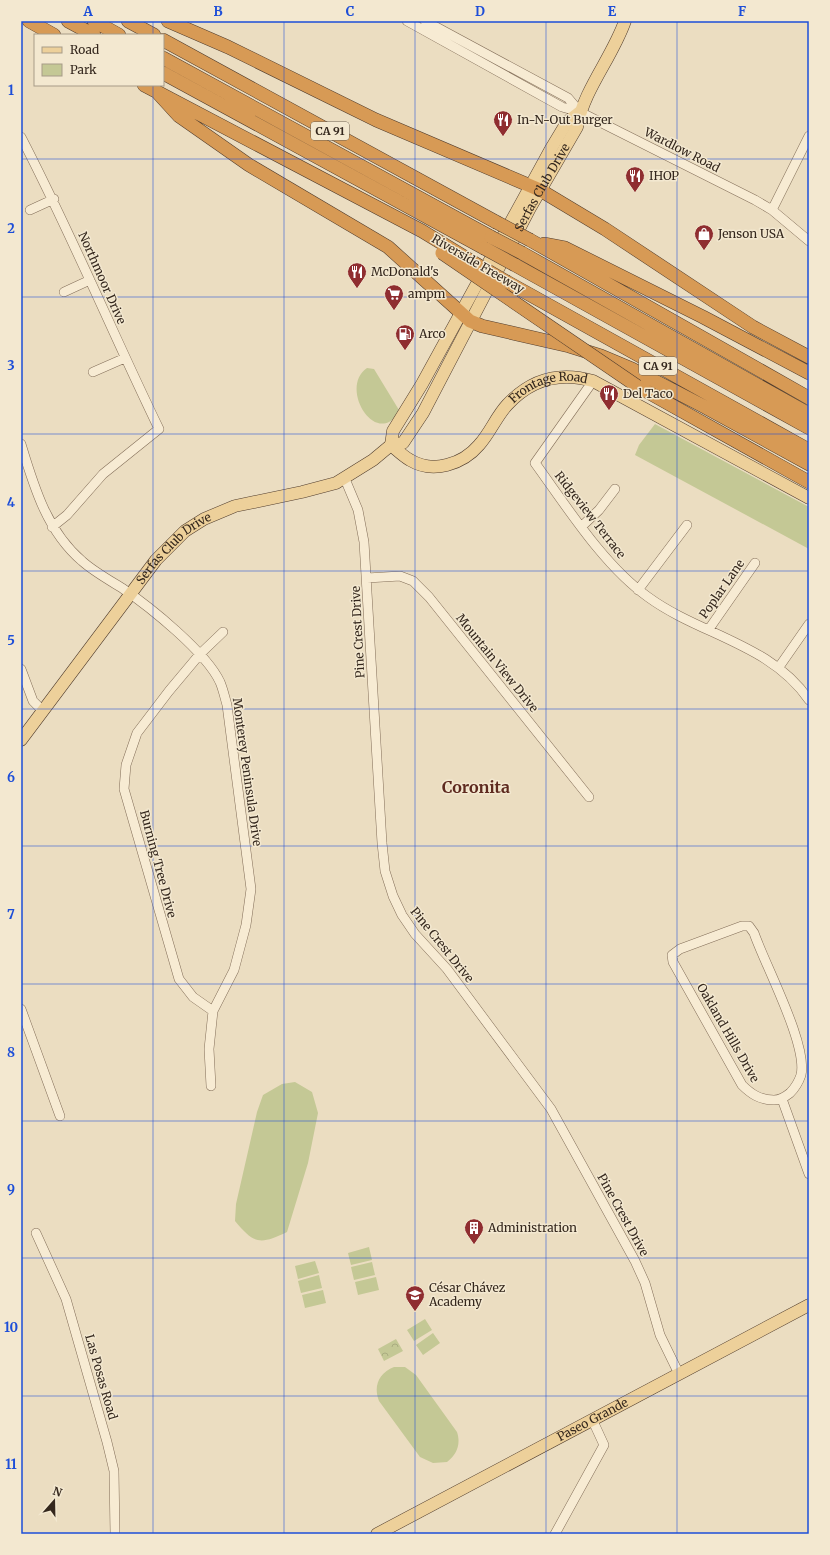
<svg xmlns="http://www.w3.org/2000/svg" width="830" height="1555" viewBox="0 0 830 1555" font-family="Merriweather,serif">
<defs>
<pattern id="forest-crowns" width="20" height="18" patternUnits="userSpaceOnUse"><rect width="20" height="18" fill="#c4c895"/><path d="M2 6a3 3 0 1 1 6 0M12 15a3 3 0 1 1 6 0" fill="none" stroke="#a9ac80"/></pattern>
</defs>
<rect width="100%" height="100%" fill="#ebddc1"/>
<!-- green -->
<path fill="#c4c895" d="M367 368 374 369 399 410C396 414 394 420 389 422 367 433 342 385 367 368Z
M655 424 809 507V549L635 455 639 445Z
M295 1082 312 1092 318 1113 308 1163 287 1232C260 1245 254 1244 235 1221L236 1204 257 1112 263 1095 282 1084Z
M369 1247 372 1260 351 1265 348 1253Z
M315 1261 319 1273 298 1279 295 1266Z
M372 1262 375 1275 354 1280 351 1267Z
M319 1275 322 1288 301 1293 298 1281Z
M376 1277 379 1290 358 1295 355 1282Z
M323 1290 326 1303 305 1308 302 1295Z
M425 1319 432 1330 414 1341 407 1330Z
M433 1333 440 1343 423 1355 416 1345Z
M394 1367H405L416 1375 457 1432C461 1444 457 1454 447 1462L433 1463 420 1457 379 1401C373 1386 379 1373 394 1367Z"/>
<!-- forest -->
<path fill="url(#forest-crowns)" d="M396 1339 403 1351 384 1361 378 1349Z"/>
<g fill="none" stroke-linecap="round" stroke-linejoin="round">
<defs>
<path id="minor" d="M407 21 562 107 580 112 755 200 772 210 809 241
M425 21 568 98 580 112
M21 137C71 233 112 332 159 429L103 474 67 515 52 527
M30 210 54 199
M772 210 809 136
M64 292 90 280
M93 372 125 358
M593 381 535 463C567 507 604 566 648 597 700 635 771 644 809 700
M21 444C34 487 47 531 82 561 93 571 109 580 122 588 150 607 206 652 220 682 223 689 225 698 227 705L251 889 246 925 234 970 213 1011 209 1049 211 1086
M345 479 358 510 364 542 382 843 385 871 393 896 402 915 415 934 447 969 551 1109 635 1261 645 1283 660 1335 679 1374
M582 526 599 510 615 489
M367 578 400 576 413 581 429 597 589 797
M638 590 687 525
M709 629 755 563
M779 667 809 624
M21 669 33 701 43 711
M742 926H749L754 933C765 965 808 1045 801 1075 799 1081 795 1088 790 1093 785 1097 780 1100 774 1100 760 1100 751 1094 742 1085L673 962 672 955 680 949Z
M21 1009 60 1116
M213 1011 193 997 179 979 124 789 126 765 137 733 169 691 200 654 223 632
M782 1099 809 1174
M36 1233 66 1299 107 1442 114 1471 115 1534
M555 1534 604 1445 592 1419"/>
<g id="major">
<path id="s1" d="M391 445C397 450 403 456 410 460 433 474 463 464 479 445 490 433 496 417 507 405 531 379 559 371 593 381L809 498"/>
<path d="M391 445 393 431 422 384 552 147 567 122 580 112"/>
<path id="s2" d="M21 740 156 560 185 531 204 519 235 506 302 492 336 483 373 460 391 445 403 443 423 413 530 208 577 127C584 89 612 58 625 21"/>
<path id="s3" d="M377 1534 809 1305"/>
</g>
<path id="highway" d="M29 21 54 35
M68 21 94 35
M94 21 119 35
M128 21 154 35
M168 21 228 47 376 120 540 190 605 229 753 327 809 357
M163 40 496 222
M163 58 491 237
M163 73 484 248
M144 85 422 231 476 264
M158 93 179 116 249 165 388 247 470 321 482 326 569 346 601 356 632 369 703 406 809 464
M530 240 809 398
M544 244 565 248 703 317 809 373
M522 253 809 414
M515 265 809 428
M507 282 809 450
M637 386 809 482"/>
</defs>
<!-- minor casing -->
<use href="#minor" stroke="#836e59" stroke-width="10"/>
<!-- major casing -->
<use href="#major" stroke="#513d2e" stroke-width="13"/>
<!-- highway casing -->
<use href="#highway" stroke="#513d2e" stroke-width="14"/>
<!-- minor -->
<use href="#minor" stroke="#f7ebd3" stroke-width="9"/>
<!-- major -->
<use href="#major" stroke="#edd09a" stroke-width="12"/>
<!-- highway -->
<use href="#highway" stroke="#d79a55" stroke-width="13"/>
<defs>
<path id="highway-bridge" d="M496 222 530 240
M491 237 522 253
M484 248 515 265
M442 253 637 386
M476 264 507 282"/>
</defs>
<!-- highway-bridge casing -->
<use href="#highway-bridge" stroke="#513d2e" stroke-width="14" stroke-linecap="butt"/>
<!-- highway-bridge -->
<use href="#highway-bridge" stroke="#d79a55" stroke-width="13"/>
</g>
<!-- grid -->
<path fill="none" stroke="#1d4ed8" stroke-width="1" stroke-opacity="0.55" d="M153 21V35M284 21V1534M415 21V1534M546 21V1534M677 21V1534M153 85V1534M21 159H809M21 297H809M21 434H809M21 571H809M21 709H809M21 846H809M21 984H809M21 1121H809M21 1258H809M21 1396H809"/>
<!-- icons -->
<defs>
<symbol id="restaurant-pin" viewBox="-11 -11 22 30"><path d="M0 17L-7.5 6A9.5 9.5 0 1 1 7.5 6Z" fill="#8f2d30" stroke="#f3e8d0"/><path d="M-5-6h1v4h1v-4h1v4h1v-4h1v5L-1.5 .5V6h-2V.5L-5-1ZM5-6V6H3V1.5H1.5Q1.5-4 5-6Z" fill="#fff"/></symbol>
<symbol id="shop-pin" viewBox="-11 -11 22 30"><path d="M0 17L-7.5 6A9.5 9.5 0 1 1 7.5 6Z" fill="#8f2d30" stroke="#f3e8d0"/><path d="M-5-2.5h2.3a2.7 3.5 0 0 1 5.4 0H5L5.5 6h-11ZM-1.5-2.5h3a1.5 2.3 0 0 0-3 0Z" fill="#fff"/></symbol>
<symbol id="supermarket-pin" viewBox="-11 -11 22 30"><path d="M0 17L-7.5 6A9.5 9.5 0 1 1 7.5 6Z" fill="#8f2d30" stroke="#f3e8d0"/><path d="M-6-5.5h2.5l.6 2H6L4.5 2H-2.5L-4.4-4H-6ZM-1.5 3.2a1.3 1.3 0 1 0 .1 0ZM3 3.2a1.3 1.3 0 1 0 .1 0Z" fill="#fff"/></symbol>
<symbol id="fuel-pin" viewBox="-11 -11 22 30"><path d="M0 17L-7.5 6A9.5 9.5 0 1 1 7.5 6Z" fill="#8f2d30" stroke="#f3e8d0"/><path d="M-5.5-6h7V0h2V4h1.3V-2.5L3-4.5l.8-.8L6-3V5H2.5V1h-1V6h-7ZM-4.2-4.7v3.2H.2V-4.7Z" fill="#fff"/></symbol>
<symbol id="building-pin" viewBox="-11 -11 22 30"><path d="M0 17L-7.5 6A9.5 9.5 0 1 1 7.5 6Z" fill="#8f2d30" stroke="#f3e8d0"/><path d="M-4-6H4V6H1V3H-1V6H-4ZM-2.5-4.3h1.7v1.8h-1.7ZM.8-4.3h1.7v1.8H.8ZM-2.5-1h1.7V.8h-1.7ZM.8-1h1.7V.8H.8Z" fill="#fff"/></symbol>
<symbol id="school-pin" viewBox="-11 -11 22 30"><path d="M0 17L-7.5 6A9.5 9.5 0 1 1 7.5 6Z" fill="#8f2d30" stroke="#f3e8d0"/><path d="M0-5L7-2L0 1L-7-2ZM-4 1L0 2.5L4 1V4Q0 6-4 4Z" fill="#fff"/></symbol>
</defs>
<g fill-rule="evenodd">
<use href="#restaurant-pin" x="492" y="109" width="22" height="30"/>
<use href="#restaurant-pin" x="624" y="165" width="22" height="30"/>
<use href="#shop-pin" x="693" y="223" width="22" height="30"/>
<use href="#restaurant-pin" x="346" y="261" width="22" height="30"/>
<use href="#supermarket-pin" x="383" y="283" width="22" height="30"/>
<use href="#fuel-pin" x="394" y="323" width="22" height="30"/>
<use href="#restaurant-pin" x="598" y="383" width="22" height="30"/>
<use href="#building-pin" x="463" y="1217" width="22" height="30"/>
<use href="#school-pin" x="404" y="1284" width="22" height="30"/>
</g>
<g text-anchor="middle" stroke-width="3" stroke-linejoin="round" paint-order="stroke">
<!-- shield labels -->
<g fill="#f3e8d0" stroke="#6d6153" stroke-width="1">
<rect x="311" y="122" width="38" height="18" rx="3"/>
<rect x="639" y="357" width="38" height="18" rx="3"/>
</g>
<g font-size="11" font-weight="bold" fill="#34271d">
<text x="330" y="135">CA 91</text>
<text x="658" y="370">CA 91</text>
</g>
<!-- poi labels -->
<g font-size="12" fill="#34271d" stroke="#f3e8d0" text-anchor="start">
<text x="517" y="124">In-N-Out Burger</text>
<text x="649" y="180">IHOP</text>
<text x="718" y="238">Jenson USA</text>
<text x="371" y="276">McDonald's</text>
<text x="408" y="298">ampm</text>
<text x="419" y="338">Arco</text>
<text x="623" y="398">Del Taco</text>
<text x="488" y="1232">Administration</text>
<text x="429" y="1292">César Chávez<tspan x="429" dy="14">Academy</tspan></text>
</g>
<!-- street labels -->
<g font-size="12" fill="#34271d" stroke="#f3e8d0">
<text transform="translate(682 150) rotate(27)" y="4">Wardlow Road</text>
<text dy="4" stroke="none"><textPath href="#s2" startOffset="796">Serfas Club Drive</textPath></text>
<text transform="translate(478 264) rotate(30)" y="4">Riverside Freeway</text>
<text transform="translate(102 278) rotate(66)" y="4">Northmoor Drive</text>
<text dy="4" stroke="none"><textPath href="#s1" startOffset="197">Frontage Road</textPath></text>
<text transform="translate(590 515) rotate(52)" y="4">Ridgeview Terrace</text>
<text dy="4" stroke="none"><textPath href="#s2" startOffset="246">Serfas Club Drive</textPath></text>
<text transform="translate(722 589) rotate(-55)" y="4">Poplar Lane</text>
<text transform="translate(358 632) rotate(-93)" y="4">Pine Crest Drive</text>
<text transform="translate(497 663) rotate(51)" y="4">Mountain View Drive</text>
<text transform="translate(247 772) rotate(82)" y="4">Monterey Peninsula Drive</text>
<text transform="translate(158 864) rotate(75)" y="4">Burning Tree Drive</text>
<text transform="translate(442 945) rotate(51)" y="4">Pine Crest Drive</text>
<text transform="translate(728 1033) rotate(60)" y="4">Oakland Hills Drive</text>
<text transform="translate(623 1215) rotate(61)" y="4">Pine Crest Drive</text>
<text transform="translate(101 1377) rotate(74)" y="4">Las Posas Road</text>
<text dy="4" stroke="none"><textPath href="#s3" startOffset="244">Paseo Grande</textPath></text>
</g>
<!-- district labels -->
<g font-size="16" font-weight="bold" fill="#5e2a1f" stroke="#f3e8d0">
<text x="476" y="793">Coronita</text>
</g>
</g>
<!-- border -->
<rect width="830" height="1555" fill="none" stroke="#f3e8d0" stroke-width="44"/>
<!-- legend -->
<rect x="34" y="34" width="130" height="52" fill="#f3e8d0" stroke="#a79b88"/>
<rect x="42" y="47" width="20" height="6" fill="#edd09a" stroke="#a79b88"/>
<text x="70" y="54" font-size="12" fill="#34271d">Road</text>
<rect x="42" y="64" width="20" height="12" fill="#c4c895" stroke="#a79b88"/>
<text x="70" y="74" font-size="12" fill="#34271d">Park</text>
<!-- north arrow -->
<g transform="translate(54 1501) rotate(20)" stroke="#f3e8d0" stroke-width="3" paint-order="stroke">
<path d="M0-3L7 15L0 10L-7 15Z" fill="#34271d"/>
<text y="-6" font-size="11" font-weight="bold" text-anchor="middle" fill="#34271d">N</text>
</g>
<rect x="22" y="22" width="786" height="1511" fill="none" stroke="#1d4ed8" stroke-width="1.5"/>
<g font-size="13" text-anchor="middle" font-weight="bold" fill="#1d4ed8">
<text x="88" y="16">A</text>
<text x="218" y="16">B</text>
<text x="350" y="16">C</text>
<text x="480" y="16">D</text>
<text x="612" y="16">E</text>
<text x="742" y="16">F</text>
<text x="11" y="95">1</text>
<text x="11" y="233">2</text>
<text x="11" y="370">3</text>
<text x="11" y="507">4</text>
<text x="11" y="645">5</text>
<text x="11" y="782">6</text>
<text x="11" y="919">7</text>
<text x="11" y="1057">8</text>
<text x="11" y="1194">9</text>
<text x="11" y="1332">10</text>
<text x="11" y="1469">11</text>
</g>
</svg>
